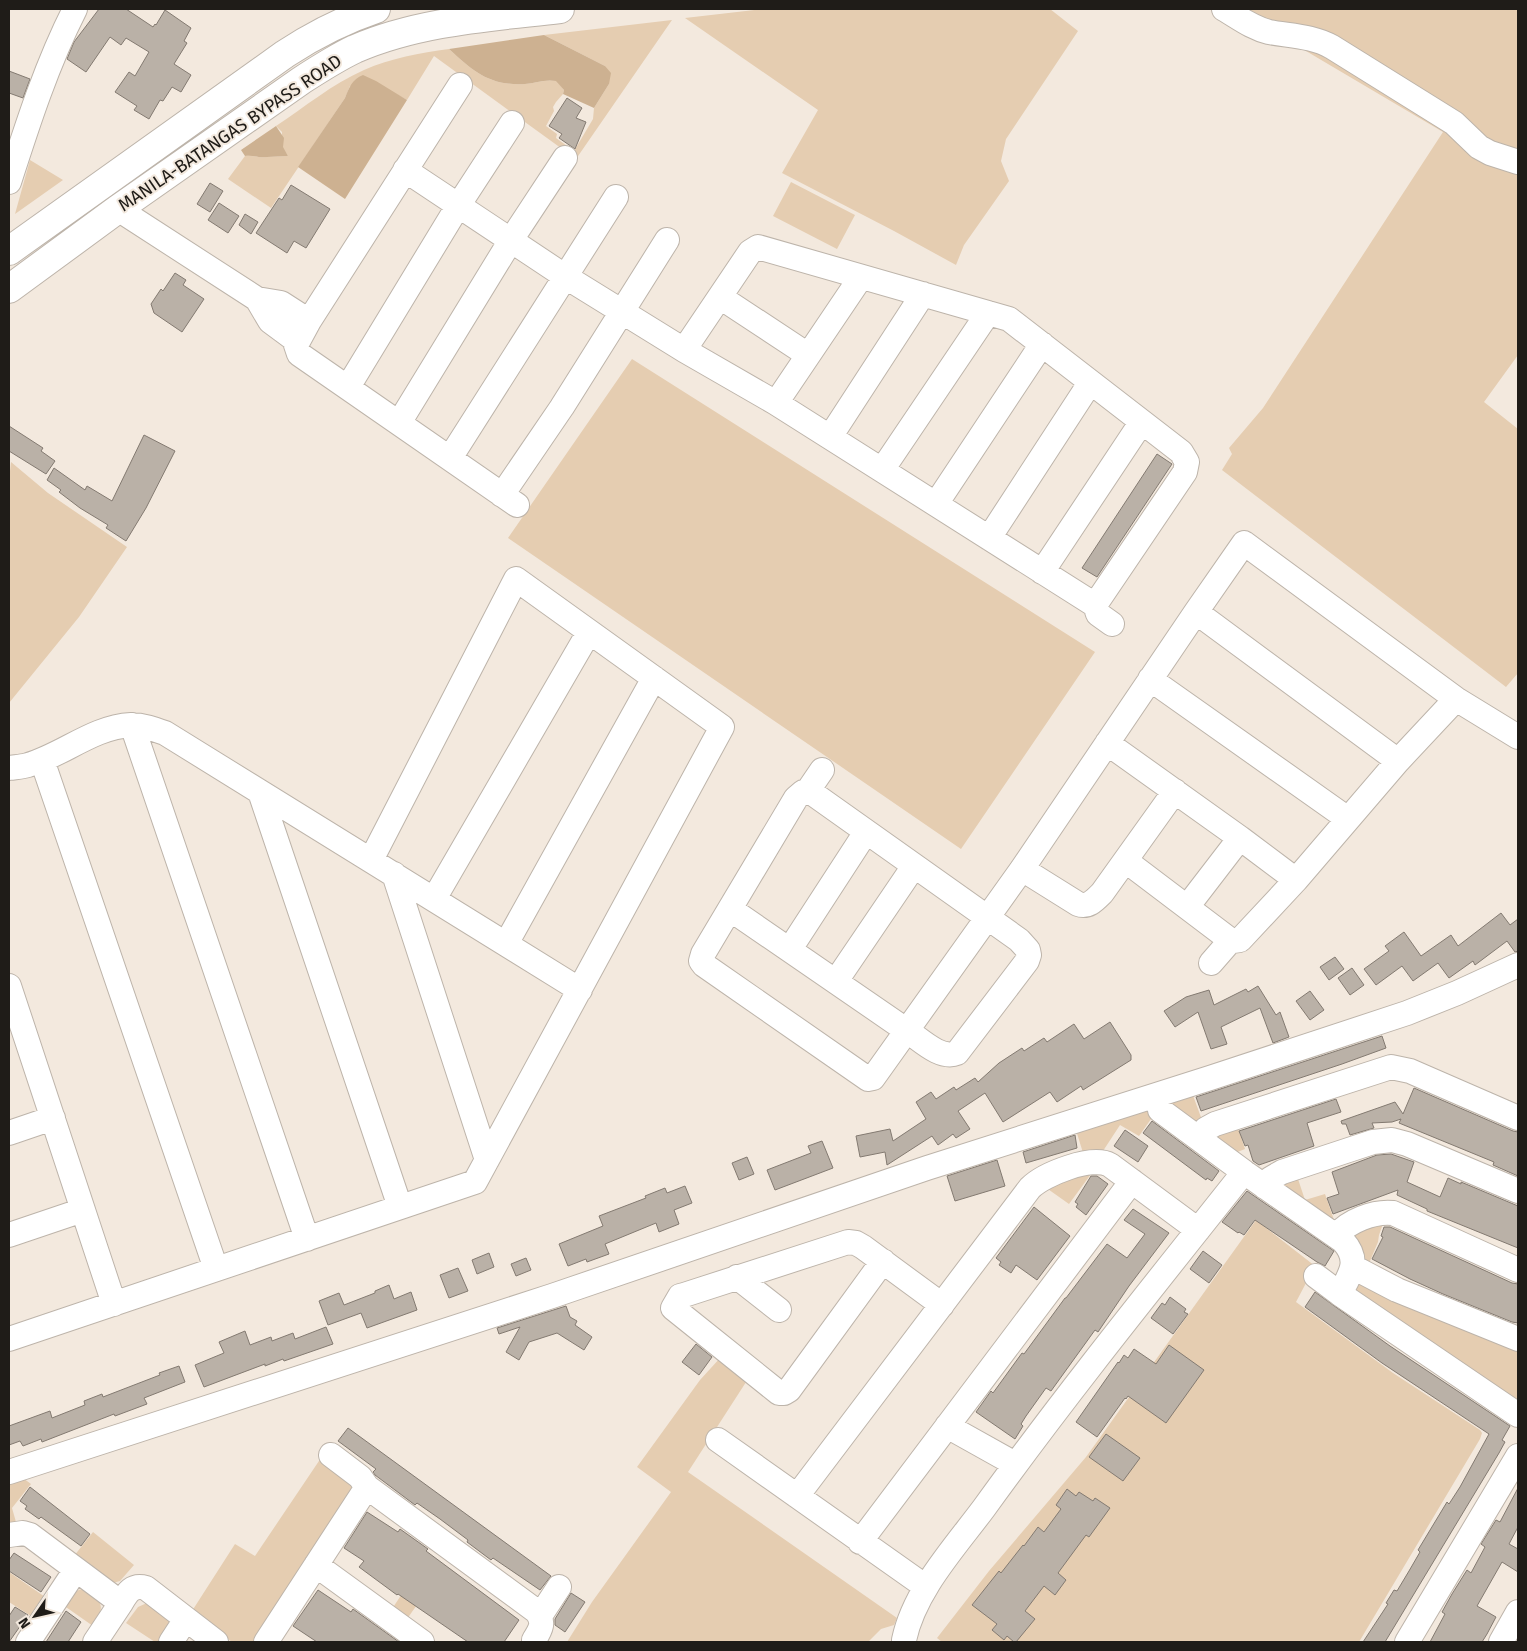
<svg xmlns="http://www.w3.org/2000/svg" width="1527" height="1651" viewBox="0 0 1527 1651" font-family="'Fira Sans',sans-serif">
<rect width="100%" height="100%" fill="#f3e9de"/>
<!-- green -->
<path fill="#e5cdb1" d="M763 9H1050L1078 31 1006 139 1001 161 1009 181 964 245 956 265 894 231 782 173 818 110 685 18Z
M1241 9H1518V355L1484 402 1518 429V673L1506 687 1222 470 1232 454 1229 448 1263 408 1443 132 1284 38Z
M672 20 576 159 434 56 407 100 394 93 350 86 345 98 271 208 228 179 245 156C253 155 259 158 267 157 274 157 281 156 288 156L282 147V132L276 126C305 107 332 84 364 70 391 58 420 53 449 49 474 72 490 86 525 84 536 83 545 79 557 81L564 90 563 94 556 102 553 107 554 111 546 126 557 134 556 138 574 151 593 119 594 108 609 84 605 66 544 35Z
M30 160 63 180 15 214Z
M791 182 855 215 837 249 773 216Z
M632 359 1095 652 961 849 508 538Z
M11 462 48 493 127 547 79 617 9 703V480Z
M1191 1090 1202 1120 1196 1123 1164 1099Z
M1146 1104 1156 1112 1139 1136 1120 1125 1103 1151 1084 1156 1075 1127Z
M1237 1125 1245 1149 1235 1153 1217 1140 1216 1135Z
M1094 1170 1069 1204 1045 1187Z
M1297 1176 1305 1200 1325 1194 1334 1220 1284 1187V1183Z
M1385 1218 1379 1235 1378 1242 1367 1268 1353 1242 1354 1234Z
M1256 1220 1315 1266 1296 1302 1393 1373 1480 1430 1482 1433 1480 1439 1359 1642H942L937 1638 989 1571 1086 1457Z
M1356 1281 1518 1345V1404L1359 1300 1353 1284Z
M721 1357 748 1379 688 1472 897 1618 894 1625 881 1629 868 1642H567L592 1602 671 1492 637 1467 700 1380Z
M323 1455 357 1484 254 1642H232L192 1611 235 1544 255 1556Z
M19 1475 31 1484 12 1508 16 1522 9 1524V1480Z
M93 1532 134 1565 120 1581 113 1583 74 1556Z
M417 1571 433 1582 407 1619 392 1609Z
M9 1572 48 1599 34 1618 9 1602Z
M83 1589C103 1603 106 1604 93 1626L63 1605C68 1598 73 1590 83 1589Z
M147 1603 169 1620 168 1628 159 1642H155L126 1623 138 1607Z"/>
<!-- forest -->
<path fill="#cdb191" d="M544 35 605 66 611 73 609 84 594 108 563 94 564 90 556 81C545 79 536 83 525 84 490 86 474 72 449 49Z
M363 75 376 81 407 100 345 199 298 167 345 98C349 88 352 79 363 75Z
M276 126 284 138 283 147 288 156C281 156 274 157 267 157 259 158 254 155 245 156L241 150Z"/>
<!-- building -->
<path fill="#bab1a7" stroke="#837a71" d="M99 9H126L153 27 155 24 156 25 165 10 191 28 184 41 187 43 174 64 191 75 181 92 172 87 163 101 160 100 149 119 134 110 137 106 115 92 129 72 135 76 149 52 126 38 121 45 110 37 86 72 67 59 74 42Z
M9 71 30 79 23 98 9 93Z
M567 98 582 108 576 118 586 122 575 149 559 138 562 134 549 126Z
M210 183 223 191 210 212 197 204Z
M291 185 330 209 306 248 294 241 287 253 256 233 279 198 282 200Z
M219 203 239 216 228 233 208 220Z
M245 214 258 222 251 234 239 225Z
M175 273 186 280 183 285 204 299 182 332 154 313 151 304 161 289 163 291Z
M9 426 43 448 41 451 55 461 46 474 9 451Z
M144 435 175 451 146 508 126 541 106 528 108 525 80 508 59 492 61 490 47 480 54 468 85 490 87 486 112 501Z
M1157 454 1172 464 1097 577 1082 568Z
M1501 913 1510 925 1518 919V951L1515 952 1507 941 1475 965 1473 961 1449 978 1438 963 1413 981 1402 966 1376 985 1364 969 1389 951 1385 946 1404 932 1421 956 1451 935 1458 946Z
M1335 957 1344 969 1329 980 1320 967Z
M1352 968 1364 985 1350 995 1338 978Z
M1258 986 1276 1015 1280 1012 1289 1037 1273 1043 1260 1008 1221 1027 1227 1044 1211 1049 1198 1012 1175 1027 1164 1011 1186 997 1209 990 1214 1005 1246 989 1248 992Z
M1310 991 1324 1010 1310 1020 1296 1001Z
M1110 1022 1131 1055V1060L1083 1090 1081 1086 1057 1102 1050 1092 1003 1122 985 1093 958 1111 970 1129 956 1138 953 1134 938 1145 932 1136 887 1165 885 1152 860 1157 856 1136 890 1129 893 1141 926 1119 916 1102 931 1092 936 1099 954 1087 956 1090 975 1078 978 1082 999 1063 1022 1048 1024 1051 1044 1038 1047 1042 1074 1024 1084 1039Z
M1382 1036 1386 1048 1342 1064 1201 1111 1196 1097Z
M1414 1088 1513 1131 1518 1132V1176L1493 1165 1494 1162 1399 1123 1401 1119 1392 1122 1372 1123 1374 1128 1350 1135 1346 1124H1342L1341 1121 1395 1102 1403 1114Z
M1336 1099 1341 1112 1307 1123 1314 1146 1259 1165 1253 1161 1248 1145 1245 1146 1239 1131Z
M1152 1121 1219 1171 1212 1181 1207 1178 1206 1180 1143 1133Z
M1125 1130 1148 1146 1138 1162 1114 1146Z
M1075 1135 1077 1148 1026 1163 1023 1152Z
M822 1141 833 1168 775 1190 767 1170 811 1153 808 1146Z
M1391 1154 1414 1162 1407 1182 1440 1197 1448 1178 1461 1184V1182L1518 1206V1248L1427 1211V1209L1397 1195 1398 1190 1333 1214 1327 1198 1339 1194 1332 1172 1377 1155Z
M747 1157 754 1174 739 1180 732 1163Z
M997 1160 1005 1186 955 1201 947 1176Z
M1091 1176H1097L1108 1184 1086 1215 1076 1207 1078 1204 1075 1202Z
M685 1186 692 1203 674 1210 679 1224 659 1232 656 1223 605 1244 609 1254 587 1262 586 1259 568 1266 559 1244 603 1226 599 1216 646 1198 645 1196 665 1188 667 1193Z
M1247 1191 1334 1251 1325 1266 1317 1262 1255 1220 1244 1235 1239 1232 1238 1233 1222 1222Z
M1034 1207 1070 1236 1037 1280 1016 1265 1011 1273 999 1265 1001 1262 996 1258Z
M1133 1209 1169 1233 1129 1286 1098 1332 1095 1330 1051 1391 1046 1388 1026 1416 1021 1424 1023 1426 1015 1439 976 1412 991 1391 993 1393 1022 1353 1024 1354 1065 1298H1066L1107 1244 1127 1258 1145 1234 1124 1220Z
M1384 1227H1390L1512 1283 1518 1284V1323L1512 1322 1443 1294 1410 1279 1372 1259 1383 1237 1381 1236Z
M1203 1251 1222 1265 1209 1283 1190 1269Z
M489 1253 494 1267 477 1274 472 1260Z
M526 1258 531 1270 516 1276 511 1264Z
M458 1268 468 1291 449 1298 440 1275Z
M389 1285 394 1299 411 1292 417 1310 367 1328 361 1313 328 1325 319 1301 339 1293 344 1305 375 1293V1291Z
M1315 1292 1390 1346 1510 1426 1502 1440 1505 1442 1499 1453 1385 1642H1363L1388 1604 1386 1603 1394 1590 1397 1591 1409 1571 1420 1552 1418 1550 1447 1502 1449 1504 1460 1487 1489 1434 1382 1363 1305 1307Z
M1170 1297 1186 1309 1184 1312 1188 1314 1173 1334 1151 1318 1162 1303 1165 1305Z
M566 1306 570 1317 577 1321 575 1325 592 1337 584 1350 557 1333 529 1342 519 1360 506 1352 520 1327 499 1334 497 1328Z
M326 1327 333 1344 284 1361 283 1359 265 1366V1364L204 1387 195 1365 224 1353 219 1342 245 1331 250 1345 271 1337 272 1341 293 1333 295 1339Z
M696 1344 712 1357 699 1375 682 1362Z
M1169 1345 1204 1370 1166 1423 1128 1396 1126 1399 1125 1398 1097 1437 1076 1422 1118 1362 1119 1363 1124 1355 1128 1358 1134 1349 1156 1364Z
M179 1366 185 1382 144 1398 147 1404 115 1416 114 1414 42 1442 41 1439 23 1446 20 1441 9 1445V1426L50 1411 52 1418 85 1405 84 1401 102 1394 103 1397 160 1375 159 1373Z
M348 1428 551 1576 540 1590 493 1558 491 1560 467 1542 468 1540 440 1519 417 1503 415 1505 375 1475 373 1472 376 1469 338 1441Z
M1106 1434 1140 1458 1123 1481 1089 1457Z
M30 1487 90 1534 81 1546 41 1517 39 1519 25 1509 27 1506 20 1501Z
M1518 1488V1527L1509 1544 1518 1549V1572L1502 1562 1477 1606 1496 1617 1487 1634 1482 1642H1430L1445 1614 1442 1612 1452 1594 1467 1570 1471 1573 1485 1547 1481 1544 1496 1520 1500 1522Z
M1067 1489 1076 1496 1079 1492 1093 1501 1095 1498 1110 1508 1089 1537 1086 1535 1058 1573 1066 1580 1055 1595 1044 1586 1025 1611 1035 1619 1016 1642H1014L1007 1636 1004 1640 992 1630 997 1624 972 1605 999 1571 1001 1573 1023 1545 1024 1546 1038 1527 1044 1532 1061 1509 1056 1505Z
M367 1512 398 1532 400 1529 428 1549 426 1551 519 1620 504 1642H468L398 1594 397 1595 359 1567 364 1561 344 1548Z
M14 1553 51 1577 41 1592 9 1571V1560Z
M318 1590 351 1612 353 1609 399 1642H317L293 1626Z
M571 1593 585 1602 565 1632 555 1625V1619Z
M15 1607 28 1615 9 1642V1616Z
M66 1611 81 1622 68 1642H46Z"/>
<g fill="none" stroke-linecap="round" stroke-linejoin="round">
<defs>
<path id="minor" d="M1224 9C1238 17 1252 28 1269 32 1290 36 1313 36 1332 47L1454 123 1479 147 1490 153 1518 162
M460 85 309 321 296 345 299 354 517 505
M405 170 566 277 684 350 776 403 1095 605 1098 614 1112 624
M9 182C28 123 47 64 75 9
M118 209 257 299 270 321 297 341
M720 297 808 355
M257 299 281 303 309 321
M684 350 750 252 758 247 1009 319 1181 452 1187 462 1185 472 1095 605
M348 387 458 206 512 123
M776 403 861 277
M399 423 511 240 565 158
M830 437 923 294
M450 458 616 197
M882 470 988 313
M502 495 562 407 667 240
M936 504 1042 344
M989 538 1090 383
M1042 572 1141 423
M1196 612 1398 761
M1150 679 1348 819
M132 725 307 1239
M1107 743 1240 838 1296 880
M42 760 216 1269
M9 768C15 767 22 767 28 765 63 755 93 727 131 725 143 725 154 729 165 733L580 990
M260 792 400 1207
M807 792 822 770
M1126 861 1229 939 1233 941 1240 940 1296 880 1398 761 1456 699
M1022 869 1078 904C1088 908 1095 900 1102 893L1175 791
M394 874 487 1160
M434 899 589 632
M1187 907 1240 838
M730 909 906 1030C920 1039 940 1060 957 1053L1027 961 1029 955 1028 950 1019 940 812 793 803 792 796 798 703 954 701 961 704 965 868 1079 873 1078 1022 869 1196 612 1244 543 1456 699 1518 737
M506 944 654 678
M790 949 866 832
M1211 963 1231 940
M836 981 914 866
M9 986 114 1304
M1160 1110 1244 1172 1343 1241C1361 1261 1350 1274 1340 1294
M9 1133 53 1118
M1199 1139 1206 1129 1215 1124 1391 1067 1410 1071 1518 1118
M1265 1187 1270 1179 1282 1172 1373 1142 1392 1140 1407 1144 1518 1191
M9 1235 83 1210
M1336 1236C1348 1221 1374 1211 1393 1213L1518 1270
M883 1261 789 1390 784 1393H779L673 1308 680 1296 684 1295 848 1242 856 1243 863 1247 942 1305
M1353 1267 1397 1290 1518 1339
M1316 1276 1340 1294 1518 1415
M737 1277 779 1310
M9 1339 475 1182 722 727 516 579 371 860
M947 1426 1015 1464
M718 1440 926 1587
M331 1455 360 1477 367 1487 536 1611C545 1622 541 1629 534 1640
M9 1472 552 1296 927 1168 1210 1078 1407 1013 1457 993 1518 965
M797 1496 1030 1188C1044 1174 1092 1155 1110 1165L1198 1230
M9 1535 23 1533 30 1535 121 1603C127 1593 132 1584 146 1588L216 1642
M860 1542 1132 1181
M316 1565 422 1642
M540 1616 559 1587
M904 1640C914 1591 955 1547 984 1508 1067 1393 1156 1283 1244 1172
M28 1642 75 1571
M95 1642 121 1603
M171 1642 186 1619
M266 1642 367 1487
M1407 1642 1518 1456
M1501 1642 1518 1612"/>
<path id="major" d="M9 251 285 54C314 35 343 20 376 9
M9 289 118 209 302 80C319 69 336 58 355 49 419 21 492 17 560 9"/>
</defs>
<!-- minor casing -->
<use href="#minor" stroke="#bdb4aa" stroke-width="26"/>
<!-- major casing -->
<use href="#major" stroke="#bdb4aa" stroke-width="30"/>
<!-- minor -->
<use href="#minor" stroke="#fff" stroke-width="24"/>
<!-- major -->
<use href="#major" stroke="#fff" stroke-width="28"/>
</g>
<g text-anchor="middle" stroke-width="4" stroke-linejoin="round" paint-order="stroke">
<!-- street labels -->
<g font-size="18" fill="#1f1c18" stroke="#f3e9de">
<text transform="translate(230 133) rotate(-34)" y="6">MANILA-BATANGAS BYPASS ROAD</text>
</g>
</g>
<!-- border -->
<rect width="1527" height="1651" fill="none" stroke="#1f1c18" stroke-width="20"/>
<!-- north arrow -->
<g transform="translate(35 1616) rotate(236)" stroke="#f3e9de" stroke-width="4" paint-order="stroke">
<path d="M0-4L9 19L0 12L-9 19Z" fill="#1f1c18"/>
<text y="-8" font-size="14" font-weight="bold" text-anchor="middle" fill="#1f1c18">N</text>
</g>
</svg>
